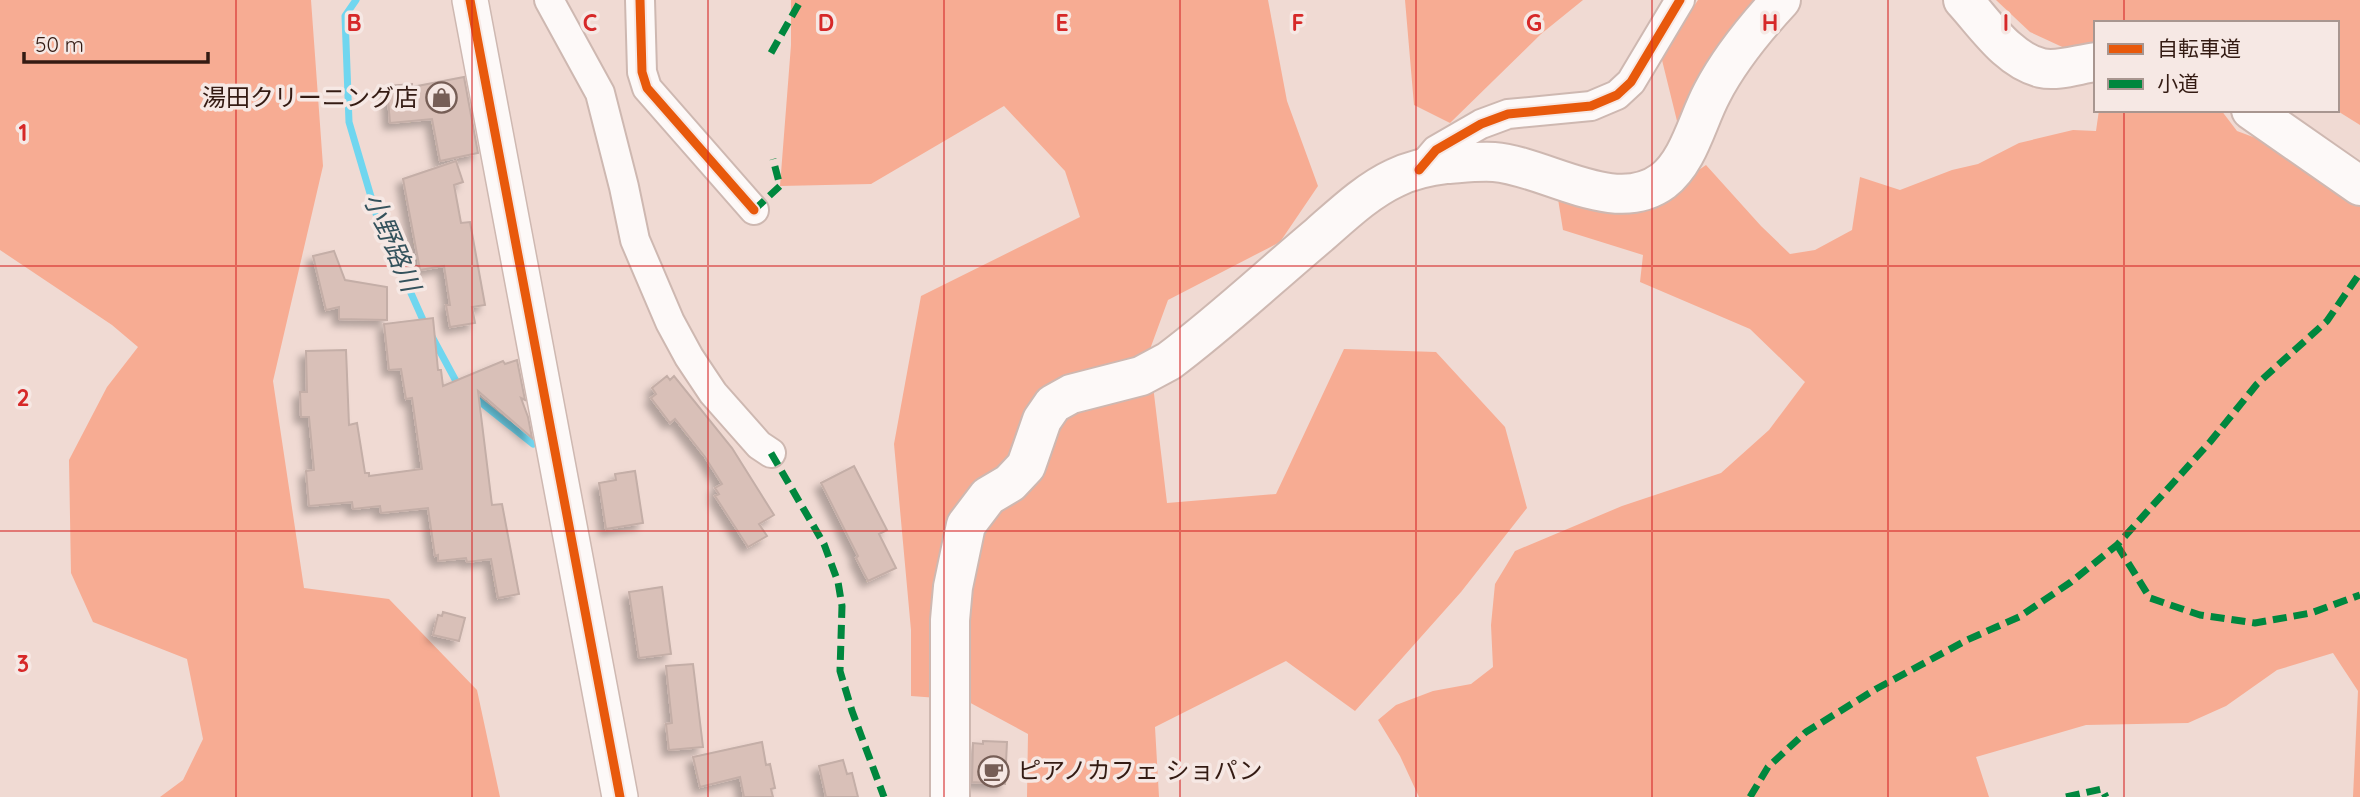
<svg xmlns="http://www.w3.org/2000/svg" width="2360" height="797" viewBox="0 0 2360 797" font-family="Quicksand,'Noto Sans JP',sans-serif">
<defs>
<filter id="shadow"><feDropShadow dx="-6" dy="6" stdDeviation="3.5" flood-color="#0004"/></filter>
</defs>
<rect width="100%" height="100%" fill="#f0dad3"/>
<!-- green -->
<path fill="#f7ac93" d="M0 0H311L323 166 273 381 304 588 389 599 477 690 500 797H160L183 780 203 739 187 659 93 622 71 573 69 460 107 387 138 347 112 325 0 250Z
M791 0H1268L1287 101 1318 186 1280 242 1168 300 1149 352 1167 503 1276 494 1344 349 1436 352 1505 427 1527 508 1461 592 1355 711 1286 661 1155 727 1159 797H1027L1028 734 965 700 911 696V630L894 444 921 296 1080 217 1065 171 1004 106 871 184 780 186 791 45Z
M1405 0H1583L1541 34 1450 123 1414 105Z
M1698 0H1784L1677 121 1661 56Z
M1996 0H2360V125L2336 110H2337V23H2096V47L2071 51 2030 32Z
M2099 110H2221L2237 131 2299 154 2360 192V797H2353L2358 691 2333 653 2277 670 2226 706 2188 723 2086 725 1976 757 1989 797H1419L1400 756 1378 720 1396 705 1433 691 1471 684 1493 667 1491 625 1495 584 1515 551 1622 506 1721 473 1769 430 1805 382 1750 329 1640 282 1643 255 1563 230 1558 199 1641 210 1706 165 1761 226 1790 254 1815 250 1852 230 1860 177 1900 190 1952 170 1978 164 2019 143 2073 130 2096 131Z"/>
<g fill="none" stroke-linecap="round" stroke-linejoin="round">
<!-- stream -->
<path stroke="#70d6ef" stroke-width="7" d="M356 0 345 16 349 122 377 217 423 320 457 383 462 387
M474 397 533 444"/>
</g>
<!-- building -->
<path fill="#d9c0b8" stroke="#c4aea7" stroke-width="2" filter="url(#shadow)" d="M464 77 478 153 440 161 432 119 390 123 387 86 412 84V87Z
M456 161 463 182 454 185 461 223 470 222 485 305 472 307 475 323 450 327 446 305H450L444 266 420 270 403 179Z
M334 251 345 280 387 287V320L339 319V307L326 310 313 256Z
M433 318 438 370H441L443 386 503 361 505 364 517 360 525 400 521 398 528 417 532 438 478 391 492 505 502 504 519 594 498 598 491 559 467 562 466 558 438 561V555L435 556 428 508 381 513 380 506 353 509 352 502 309 506 306 471 314 470 309 417H301L300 392H307L306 351 346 350 349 425 357 423 365 473H369V476L422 469 412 398 406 399 401 369 389 370 384 324Z
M667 376 670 380 674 376 732 448 774 515 759 524 767 536 748 547 715 496 719 494 715 488 722 484 705 457 675 419 670 423 651 398 656 394 652 388Z
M854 466 887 530 879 534 896 568 868 581 856 558 858 556 821 483Z
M635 471 643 523 606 529 599 483 616 480 615 474Z
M662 587 671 654 639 658 629 592Z
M443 612 465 618 459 641 433 635 438 615 442 616Z
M693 664 703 747 669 750 666 724 672 723 666 666Z
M983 741 1007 742 1005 784 972 782 973 743 983 744Z
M762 742 766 765 770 764 775 788 771 789 773 797H744L740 777 700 787 693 757Z
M843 760 847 774 852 773 858 797H826L819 766Z"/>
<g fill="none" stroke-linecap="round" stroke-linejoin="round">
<defs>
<path id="minor" d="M549 0 600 93 624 187 635 240 670 322 689 357 713 393 759 445 771 453
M640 0 642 72 647 88 754 210
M1419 170 1436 150 1481 124 1508 114 1591 106 1617 95 1631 82 1680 0"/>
<path id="tertiary" d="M470 0 620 797"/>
<path id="secondary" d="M1963 0C1985 24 2008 60 2041 68 2058 72 2079 64 2096 62
M2251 110 2360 186
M950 797V620L953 587 966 525 988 496 1010 483 1026 466 1042 420 1053 404 1071 394 1141 376 1169 361C1220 323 1270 276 1319 235 1343 214 1367 191 1395 178 1411 170 1430 166 1447 164 1462 163 1479 161 1494 162 1546 166 1615 217 1663 181 1689 161 1697 121 1712 93 1729 60 1756 27 1781 0"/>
</defs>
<!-- minor casing -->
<use href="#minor" stroke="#ceb8b1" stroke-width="32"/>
<!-- tertiary casing -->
<use href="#tertiary" stroke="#ceb8b1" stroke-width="38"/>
<!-- secondary casing -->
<use href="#secondary" stroke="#ceb8b1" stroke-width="42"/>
<!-- minor -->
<use href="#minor" stroke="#fdf9f8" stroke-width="28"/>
<!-- tertiary -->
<use href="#tertiary" stroke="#fdf9f8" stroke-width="35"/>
<!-- secondary -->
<use href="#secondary" stroke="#fdf9f8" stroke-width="38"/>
<!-- quiet -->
<path stroke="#00873e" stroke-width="7" stroke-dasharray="14 7" stroke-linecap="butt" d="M771 53 801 0
M754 210 780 186 773 159
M771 453 824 544 838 582 842 606 840 671 852 711 884 797
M2117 545 2150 598 2200 615 2255 623 2311 613 2360 595
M1750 797 1768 767 1806 732 1876 689 1967 640 2019 617 2071 582 2117 545 2210 442 2257 384 2327 321 2360 273
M2066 797 2102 789 2106 797"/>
<defs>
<path id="cycleway" d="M470 0 620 797
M640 0 642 72 647 88 754 210
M1419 170 1436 150 1481 124 1508 114 1591 106 1617 95 1631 82 1680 0"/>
</defs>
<!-- cycleway casing -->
<use href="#cycleway" stroke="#f6e8e4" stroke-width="13"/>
<!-- cycleway -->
<use href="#cycleway" stroke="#e8590c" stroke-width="9"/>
</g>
<!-- grid -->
<path fill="none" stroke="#d62828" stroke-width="2" stroke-opacity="0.55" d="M236 0V797M472 0V797M708 0V797M944 0V797M1180 0V797M1416 0V797M1652 0V797M1888 0V797M2124 0V23M2124 110V797M0 266H2360M0 531H2360"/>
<!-- icons -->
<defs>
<symbol id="shop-ring" viewBox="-11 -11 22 22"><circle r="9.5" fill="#f6e8e4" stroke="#765e56" stroke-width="1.5"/><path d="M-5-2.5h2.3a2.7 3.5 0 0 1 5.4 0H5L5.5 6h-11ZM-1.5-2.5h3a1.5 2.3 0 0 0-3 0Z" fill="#765e56"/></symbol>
<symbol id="cafe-ring" viewBox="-11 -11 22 22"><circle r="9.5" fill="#f6e8e4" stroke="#765e56" stroke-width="1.5"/><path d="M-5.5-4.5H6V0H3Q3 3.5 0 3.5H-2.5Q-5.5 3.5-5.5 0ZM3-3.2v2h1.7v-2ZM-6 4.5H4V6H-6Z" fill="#765e56"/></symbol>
</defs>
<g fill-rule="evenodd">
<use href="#shop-ring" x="424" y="80" width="35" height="35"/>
<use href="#cafe-ring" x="976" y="754" width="35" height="35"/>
</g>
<g text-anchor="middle" stroke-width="7" stroke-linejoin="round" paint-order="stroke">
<!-- poi labels -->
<g font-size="24" fill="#341b13" stroke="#f6e8e4" text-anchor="end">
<text x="418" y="106">湯田クリーニング店</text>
<text x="1017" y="779" text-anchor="start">ピアノカフェ ショパン</text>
</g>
<!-- water labels -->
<g font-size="26" font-style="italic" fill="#34525c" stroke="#f6e8e4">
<text transform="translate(392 242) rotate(67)" y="9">小野路川</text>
</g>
</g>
<g font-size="23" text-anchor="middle" font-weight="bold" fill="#d62828" stroke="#f6e8e4" stroke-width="7" stroke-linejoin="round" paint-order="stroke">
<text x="354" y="31">B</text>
<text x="590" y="31">C</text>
<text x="826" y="31">D</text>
<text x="1062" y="31">E</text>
<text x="1298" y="31">F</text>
<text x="1534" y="31">G</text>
<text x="1770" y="31">H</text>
<text x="2006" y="31">I</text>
<text x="23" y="141">1</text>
<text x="23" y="406">2</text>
<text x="23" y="672">3</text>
</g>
<!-- legend -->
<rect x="2094" y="21" width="245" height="91" fill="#f6e8e4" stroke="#a89690" stroke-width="2"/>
<rect x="2108" y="44" width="35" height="10" fill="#e8590c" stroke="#a89690" stroke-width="2"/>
<text x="2157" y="56" font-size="21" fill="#341b13">自転車道</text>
<rect x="2108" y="79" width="35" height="10" fill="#00873e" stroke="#a89690" stroke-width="2"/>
<text x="2157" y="91" font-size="21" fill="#341b13">小道</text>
<!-- scale -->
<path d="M24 52v10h184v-10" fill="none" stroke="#341b13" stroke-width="3.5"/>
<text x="35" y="52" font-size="21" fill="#341b13" stroke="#f6e8e4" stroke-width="5" paint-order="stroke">50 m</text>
</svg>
